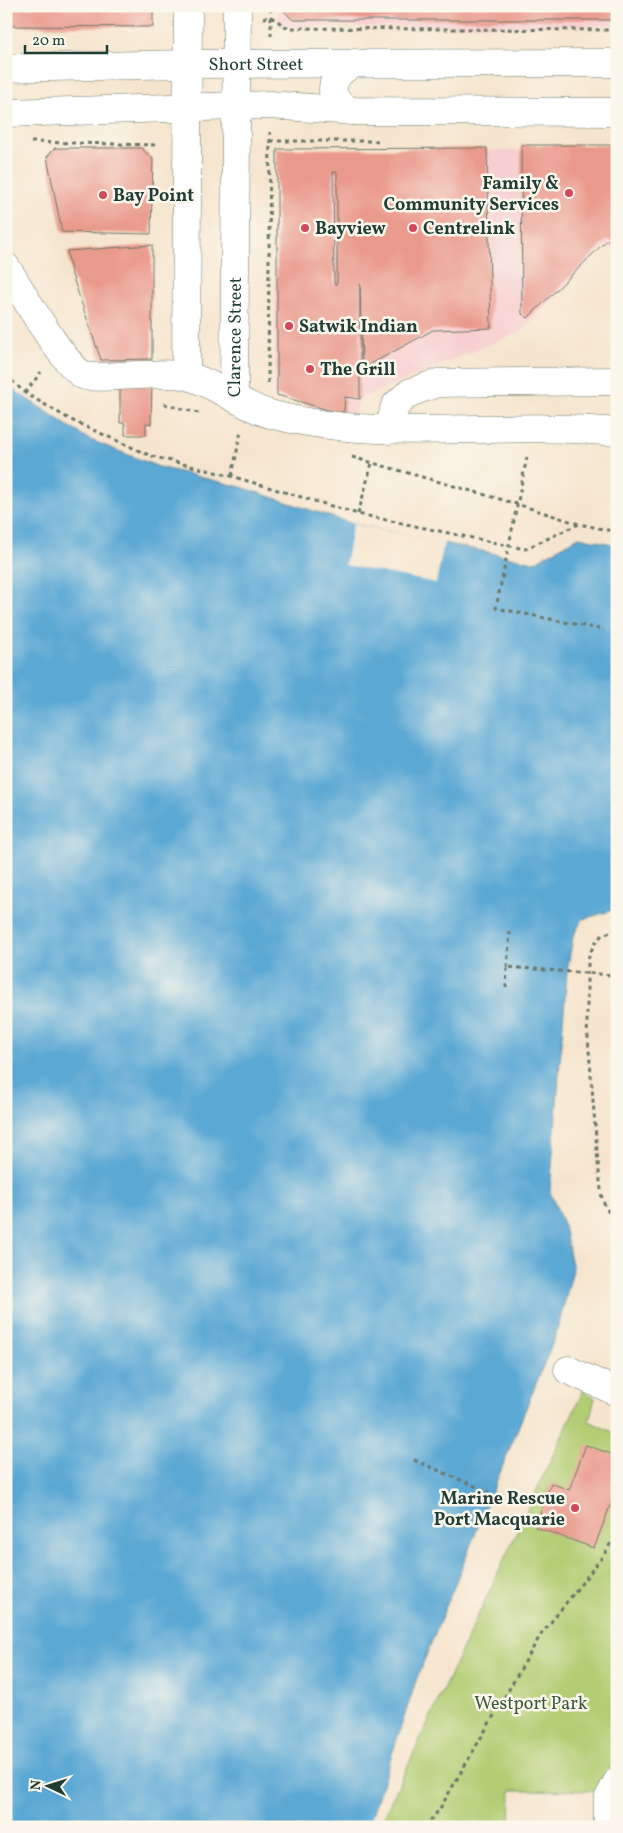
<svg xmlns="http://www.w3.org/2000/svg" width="623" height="1833" viewBox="0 0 623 1833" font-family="Vollkorn,serif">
<rect width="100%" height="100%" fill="#fbf7ec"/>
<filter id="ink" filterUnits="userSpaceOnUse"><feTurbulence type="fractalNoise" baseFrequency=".02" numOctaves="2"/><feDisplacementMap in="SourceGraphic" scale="10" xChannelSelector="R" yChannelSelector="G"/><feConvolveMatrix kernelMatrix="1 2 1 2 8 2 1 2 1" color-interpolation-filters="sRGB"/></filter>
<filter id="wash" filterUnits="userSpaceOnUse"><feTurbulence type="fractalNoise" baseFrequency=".0096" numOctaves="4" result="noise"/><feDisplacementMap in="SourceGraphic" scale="20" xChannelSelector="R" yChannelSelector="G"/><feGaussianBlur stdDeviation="1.12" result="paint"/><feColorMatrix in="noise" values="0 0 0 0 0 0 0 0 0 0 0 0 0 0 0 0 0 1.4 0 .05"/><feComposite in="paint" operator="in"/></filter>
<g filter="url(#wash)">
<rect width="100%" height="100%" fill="#f6e5ce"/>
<!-- built -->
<path fill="#f7cfd0" d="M278 6H617V25L278 27Z
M617 150V247H603L522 331 360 399 353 419 274 395 276 151Z"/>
<!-- green -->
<path fill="#b2cd73" stroke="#688554" d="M583 1391 595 1398 589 1421 617 1434V1754L598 1791 511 1790 510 1827H379Z"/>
<!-- water -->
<path fill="#5ca8d4" stroke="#3e7284" d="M6 385 88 439 159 467 241 487 353 524 534 562 579 537 617 545V909L583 919 573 936 567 972 550 1192 564 1226 573 1270 556 1334 417 1678 368 1827H6Z"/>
<!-- pier -->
<path fill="#f6e5ce" d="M353 524 444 542 436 583 345 565Z"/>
<g id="blocks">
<!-- building -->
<path fill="#ea9a8c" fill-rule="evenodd" d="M6 6H153V27L6 26Z
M279 6H617V20H293Z
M521 145H617V240H607L528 318 522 314Z
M55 148H141L153 159 151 234 62 232 47 157Z
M487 148 491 328 433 330 362 369 360 284V399L345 397 344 411 338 413 277 395V149ZM333 172H337V284H334Z
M152 245V359L101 360 71 272 67 251Z
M120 382 152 383 151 424 146 423V435H125V423H120Z
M586 1445 617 1456V1488L594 1548 535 1527 551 1483 569 1490Z"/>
</g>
</g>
<g filter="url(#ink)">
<use href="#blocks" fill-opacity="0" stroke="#6a786a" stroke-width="1"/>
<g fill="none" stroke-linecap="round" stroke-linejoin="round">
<defs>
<g id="minor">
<path id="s1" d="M6 68 187 64 617 63"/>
<path d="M353 111C324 102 328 74 355 63"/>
<path d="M6 113 270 105 353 111 617 112"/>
<path d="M6 267C25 296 56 354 82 375 90 381 168 370 187 376 215 383 243 407 270 414 383 444 501 420 617 432"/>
<path d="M186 375 188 6"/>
<path id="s2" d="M234 396 237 6"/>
<path d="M389 430 395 406 409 393 437 383 617 381"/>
<path d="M568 1370 617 1392"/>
<path d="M608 1827V1799L617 1782"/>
</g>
</defs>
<!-- minor casing -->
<use href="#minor" stroke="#6a786a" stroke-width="29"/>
<!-- path -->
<path stroke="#6a786a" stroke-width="3" stroke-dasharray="4 4" stroke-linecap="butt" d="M263 18 271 17 288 28 617 30
M271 36V6
M270 141H379
M31 142 157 145
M6 375 25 393 71 420 151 456 231 476 358 514 525 549 579 524 617 532
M268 383 270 132
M25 393 41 372
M164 404 202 414
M352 457 517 504 579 524
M527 457 496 608 604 630
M232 476 241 431
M358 514 372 463
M617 929 601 936 595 943 589 955 587 973V1025L598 1163 602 1199 617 1229
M507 967 510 932
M506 988 507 967 612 975 617 978
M414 1460 489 1492
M425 1827 439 1810 540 1636 603 1556 617 1533"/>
<!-- minor -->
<use href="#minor" stroke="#fff" stroke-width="28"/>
</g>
</g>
<!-- markers -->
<g fill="#d1495b" stroke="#fbf7ec" stroke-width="2">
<circle cx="569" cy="193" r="5"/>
<circle cx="103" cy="195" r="5"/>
<circle cx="305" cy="228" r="5"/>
<circle cx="413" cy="228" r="5"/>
<circle cx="289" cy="326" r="5"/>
<circle cx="310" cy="369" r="5"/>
<circle cx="575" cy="1508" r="5"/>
</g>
<g text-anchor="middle" stroke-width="5" stroke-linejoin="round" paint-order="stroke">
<!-- street labels -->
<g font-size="18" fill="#1f3d34" stroke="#fbf7ec">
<text dy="6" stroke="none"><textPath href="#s1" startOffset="250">Short Street</textPath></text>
<text dy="6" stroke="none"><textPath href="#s2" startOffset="59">Clarence Street</textPath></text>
</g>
<!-- poi labels -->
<g font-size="18" font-weight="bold" fill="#1f3d34" stroke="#fbf7ec" text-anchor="start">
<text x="559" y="189" text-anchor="end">Family &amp;<tspan x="559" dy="21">Community Services</tspan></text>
<text x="113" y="201">Bay Point</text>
<text x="315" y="234">Bayview</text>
<text x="423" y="234">Centrelink</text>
<text x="299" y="332">Satwik Indian</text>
<text x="320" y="375">The Grill</text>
<text x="565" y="1504" text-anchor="end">Marine Rescue<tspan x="565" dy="21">Port Macquarie</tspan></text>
</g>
<!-- park labels -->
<g font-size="18" fill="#3c5a41" stroke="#fbf7ec">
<text x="531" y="1709">Westport Park</text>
</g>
</g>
<!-- margin -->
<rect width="623" height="1833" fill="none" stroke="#fbf7ec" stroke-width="25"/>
<!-- north arrow -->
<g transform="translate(48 1786) rotate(274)" stroke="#fbf7ec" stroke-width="4" paint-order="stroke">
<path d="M0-4L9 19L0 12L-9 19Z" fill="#1f3d34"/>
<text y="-8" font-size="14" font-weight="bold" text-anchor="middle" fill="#1f3d34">N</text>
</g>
<!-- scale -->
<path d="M25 45v8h82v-8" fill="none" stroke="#1f3d34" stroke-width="2.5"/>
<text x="32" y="45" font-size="15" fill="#1f3d34" stroke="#fbf7ec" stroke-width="4" paint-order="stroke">20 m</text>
</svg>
